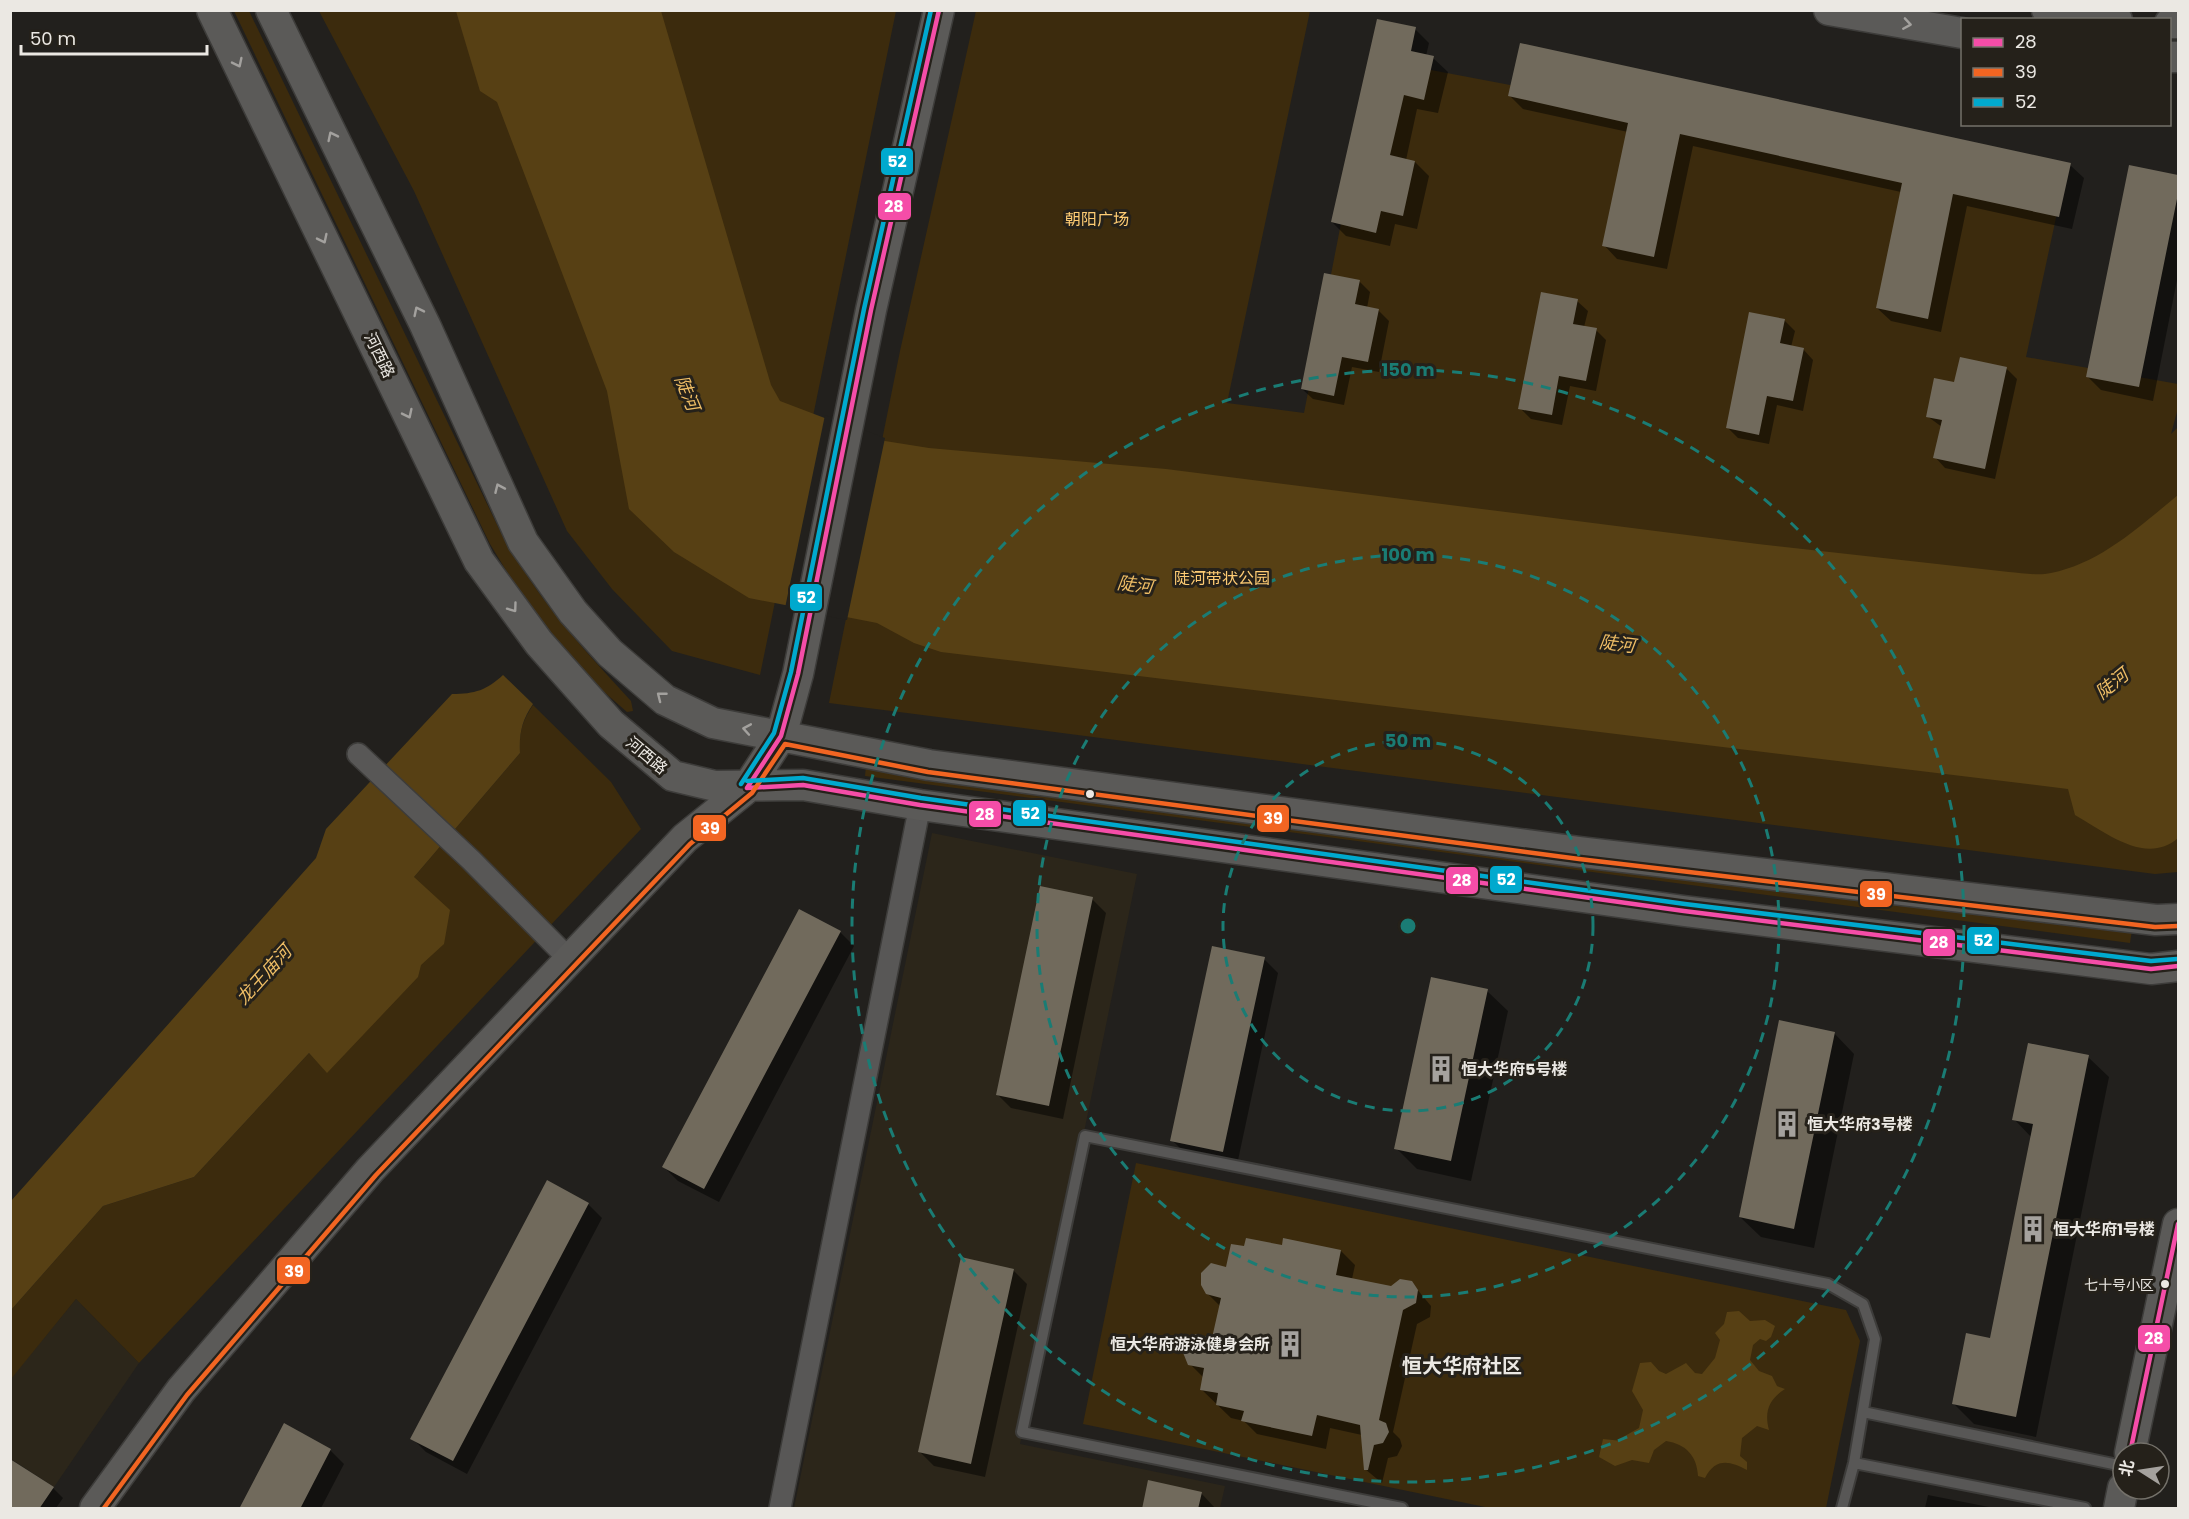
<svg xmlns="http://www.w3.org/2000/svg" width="2189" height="1519" viewBox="0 0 2189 1519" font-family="Poppins,'Noto Sans SC',sans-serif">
<rect width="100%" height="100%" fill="#22201d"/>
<!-- built -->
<path fill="#2c261a" d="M932 833 1137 874 1020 1444 1225 1486 1220 1508H794Z
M76 1299 139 1363 54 1487 11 1459 10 1379Z"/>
<!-- green -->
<path fill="#3c2b0d" d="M234 11H249L503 537C540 602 581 647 631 701L633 711 627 712 579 670 526 603 490 544Z
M319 11H896L760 675 672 651 612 589 567 531 414 191Z
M976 11H1310L1227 403 1304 413 1373 59 2062 190 2026 357 2178 384V408L2171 434 2178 427V872L2155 874 829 703 900 351Z
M533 705 611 782 641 829 139 1363 76 1299 11 1379V1310L103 1206 194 1177 309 1053 327 1072 414 877 520 753C519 733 522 721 533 705Z
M866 766 2132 930 2130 943 865 776Z
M1136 1163 1846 1310 1860 1341 1826 1508H1490L1083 1424Z"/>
<!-- water -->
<path fill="#574014" d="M456 11H661L771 385 780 401 885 441 929 448 1166 469 1758 544 2009 572C2022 573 2039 576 2051 573 2101 563 2140 526 2178 495V838C2146 866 2105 832 2075 815L2068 789 941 652 914 643 877 623 749 598 674 552 629 509 607 391 497 102 480 91Z
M503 675 533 704C522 720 519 733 520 753L414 877 450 910 444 944 421 965 418 977 327 1073 309 1053 194 1177 103 1206 11 1310V1201L316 858 326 829 452 694C475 694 487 690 503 675Z
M1739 1311 1750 1321 1765 1320 1775 1326 1771 1337 1766 1341 1760 1339 1753 1345 1750 1360 1759 1371 1772 1376 1777 1386 1785 1389C1769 1399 1764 1412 1769 1430L1757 1426 1742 1438 1740 1456 1747 1462V1470C1729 1460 1715 1458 1705 1478L1698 1476C1697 1456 1686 1444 1666 1441L1654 1450 1649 1463 1632 1460 1615 1466 1599 1457 1603 1439 1622 1441 1623 1437 1639 1428 1643 1410 1632 1391 1640 1363 1651 1362 1659 1371 1666 1374 1686 1363 1695 1373 1702 1374 1715 1358 1720 1340 1715 1333 1724 1324 1727 1312Z"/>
<!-- pier -->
<path fill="#22201d" d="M825 415 885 438 847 620 785 608Z"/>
<!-- shadow -->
<path fill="#0007" d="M1415 29 1429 43 1426 56 1433 58 1448 72 1438 113 1417 109 1406 160 1415 162 1429 176 1417 229 1395 224 1390 246 1346 236 1332 222Z
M1510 96 2070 165 2084 178 2072 229 1967 206 1941 332 1891 321 1877 308 1901 192 1693 146 1667 269 1617 259 1604 245 1628 132 1523 109Z
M2130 166 2178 176V275L2153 401 2101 390 2087 376Z
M1359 281 1370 292 1367 308 1378 310 1389 321 1379 372 1352 367 1344 405 1313 399 1302 389Z
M1577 301 1588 311 1584 327 1596 330 1606 340 1596 391 1570 386 1562 425 1531 419 1520 408Z
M1784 320 1795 331 1791 347 1803 349 1813 360 1803 411 1777 405 1769 444 1738 438 1728 428Z
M2007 369 2017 379 1995 479 1945 468 1935 457 1942 427 1927 416Z
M1092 899 1106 913 1063 1119 1011 1108 997 1094Z
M800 911 840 932 854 946 719 1202 678 1181 664 1167Z
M1264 959 1278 973 1237 1165 1186 1154 1172 1140Z
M1487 991 1508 1011 1471 1181 1417 1169 1396 1148Z
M1834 1033 1854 1054 1814 1248 1761 1237 1740 1217Z
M2088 1057 2109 1077 2036 1437 1974 1424 1954 1404 1992 1340 2032 1138 2014 1119Z
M547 1183 588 1204 602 1218 467 1474 426 1452 412 1438Z
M1283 1247 1341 1251 1355 1265 1352 1279 1392 1287 1411 1282 1431 1306 1430 1317 1417 1324 1393 1432 1400 1439 1402 1446 1397 1456 1388 1458 1382 1483 1365 1469 1362 1435 1330 1428 1326 1449 1257 1434 1244 1421 1231 1418 1201 1389 1204 1378 1190 1364 1213 1340 1221 1307 1207 1293 1246 1248Z
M1013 1270 1027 1284 985 1477 934 1466 920 1452Z
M330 1450 344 1464 321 1508H241Z
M53 1488 63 1498 56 1508H10Z
M1201 1493 1215 1508H1144Z
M1928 1495 1994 1508H1925Z"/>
<!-- building -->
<path fill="#716a5c" d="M1377 19 1416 27 1411 51 1434 56 1424 100 1404 95 1390 155 1415 161 1403 216 1381 211 1376 233 1331 222Z
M1520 43 2071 163 2059 217 1953 194 1928 319 1876 308 1902 183 1680 134 1654 257 1602 246 1628 123 1508 96Z
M2129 165 2178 175V194L2139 387 2086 377Z
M1324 273 1360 280 1355 304 1379 309 1368 362 1342 357 1334 396 1301 389Z
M1541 292 1578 299 1573 324 1597 328 1586 381 1559 376 1552 415 1518 409Z
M1749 312 1785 319 1780 343 1804 348 1793 401 1767 396 1759 435 1726 428Z
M1960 357 2007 367 1985 469 1933 458 1942 420 1926 417 1934 378 1954 382Z
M1040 886 1093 897 1049 1106 996 1095Z
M799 909 841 931 704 1189 662 1167Z
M1212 946 1265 957 1223 1152 1170 1141Z
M1431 977 1488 989 1451 1161 1394 1149Z
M1779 1020 1835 1032 1794 1229 1739 1217Z
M2028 1043 2089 1055 2016 1417 1952 1404 1966 1333 1990 1338 2033 1124 2012 1120Z
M547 1180 589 1203 453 1461 410 1439Z
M1246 1238 1282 1245 1283 1238 1341 1250 1336 1275 1391 1286 1400 1279 1412 1281 1418 1290 1416 1303 1403 1310 1379 1420 1386 1423 1389 1432 1383 1443 1374 1445 1368 1470H1364L1360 1425 1317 1415 1312 1436 1241 1421 1244 1411 1216 1405 1218 1393 1200 1390 1204 1368 1188 1365 1182 1350 1187 1339 1196 1334 1212 1338 1221 1298 1206 1294 1201 1285V1273L1211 1263 1226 1267 1231 1244 1244 1246Z
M961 1257 1014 1269 971 1464 918 1452Z
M284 1423 331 1449 300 1509H239Z
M10 1459 54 1487 39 1509H10Z
M1148 1480 1202 1492 1198 1509H1142Z"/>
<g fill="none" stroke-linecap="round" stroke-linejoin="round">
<defs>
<path id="lane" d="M1863 1412 2123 1466
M1854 1463 2085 1508
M1402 1508 1022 1432 1085 1136 1828 1284 1863 1304 1875 1339 1854 1463 1842 1508"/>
<path id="street" d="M358 754 471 860 568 958
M780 1508 920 805"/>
<path id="secondary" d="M212 10 479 561 539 643 611 724 673 776 715 786 803 785 920 805 1684 911 2151 969 2178 966
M271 10 425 325 523 542 573 612 610 653 665 700 713 723 929 765 1580 852 2156 920 2178 919
M1829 10 1962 33
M2047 10 2117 20
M2170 23H2178
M2170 57H2178
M2130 1453 2178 1224
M95 1508 181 1390 370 1170 685 838 747 788 781 736 798 674 871 310 939 10
M2119 1508 2123 1488"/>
</defs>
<!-- lane casing -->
<use href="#lane" stroke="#3d3c3a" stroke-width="14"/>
<!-- street casing -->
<use href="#street" stroke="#3d3c3a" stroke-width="24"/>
<!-- secondary casing -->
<use href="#secondary" stroke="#3d3c3a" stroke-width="33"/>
<!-- lane -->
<use href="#lane" stroke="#585756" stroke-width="10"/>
<!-- street -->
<use href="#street" stroke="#585756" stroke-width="21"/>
<!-- secondary -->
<use href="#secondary" stroke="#5b5a58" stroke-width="30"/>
<defs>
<path id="bus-1" d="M747 788 803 785 920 805 1684 911 2151 969 2178 966
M747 788 781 736 798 674 871 310 939 10
M2130 1453 2178 1224"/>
<path id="bus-2" d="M104 1508 187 1395 376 1175 690 844 752 793 785 744 928 772 1579 859 2155 927 2178 926"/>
<path id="bus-3" d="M747 781 803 778 921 798 1685 904 2151 961 2177 959
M741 784 774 733 791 672 864 309 931 10"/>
</defs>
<!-- bus-1 casing -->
<use href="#bus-1" stroke="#25211a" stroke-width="9"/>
<!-- bus-2 casing -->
<use href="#bus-2" stroke="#25211a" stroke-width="9"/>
<!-- bus-3 casing -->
<use href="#bus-3" stroke="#25211a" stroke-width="9"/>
<!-- bus-1 -->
<use href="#bus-1" stroke="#f54da8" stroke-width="4.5"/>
<!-- bus-2 -->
<use href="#bus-2" stroke="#f26522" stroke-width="4.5"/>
<!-- bus-3 -->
<use href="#bus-3" stroke="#00a9ce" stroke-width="4.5"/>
</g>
<!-- one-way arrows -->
<defs><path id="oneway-chevron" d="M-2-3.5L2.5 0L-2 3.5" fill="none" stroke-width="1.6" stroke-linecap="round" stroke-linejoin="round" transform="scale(1.5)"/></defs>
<g stroke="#a3a19e">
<use href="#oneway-chevron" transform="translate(1907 24) rotate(9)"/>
<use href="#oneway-chevron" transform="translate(238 63) rotate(64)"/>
<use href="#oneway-chevron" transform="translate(332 136) rotate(-116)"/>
<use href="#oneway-chevron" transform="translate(323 239) rotate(64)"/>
<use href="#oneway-chevron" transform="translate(418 311) rotate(-116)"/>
<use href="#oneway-chevron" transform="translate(408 414) rotate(64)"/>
<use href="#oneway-chevron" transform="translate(499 488) rotate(-114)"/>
<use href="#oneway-chevron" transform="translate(513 608) rotate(54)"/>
<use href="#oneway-chevron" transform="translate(661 696) rotate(-142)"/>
<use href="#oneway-chevron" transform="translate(747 729) rotate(-170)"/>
</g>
<!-- distance rings -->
<g fill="none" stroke="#1a7c74" stroke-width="3" stroke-dasharray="10 8">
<circle cx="1408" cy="926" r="185"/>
<circle cx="1408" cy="926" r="371"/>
<circle cx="1408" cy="926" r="556"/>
</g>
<!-- icons -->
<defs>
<symbol id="building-bare" viewBox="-9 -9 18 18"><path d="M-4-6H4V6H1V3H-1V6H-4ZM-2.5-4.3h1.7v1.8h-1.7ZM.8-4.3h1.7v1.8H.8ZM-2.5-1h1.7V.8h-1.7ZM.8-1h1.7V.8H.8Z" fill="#a5a29e" stroke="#25211a" stroke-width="2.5" paint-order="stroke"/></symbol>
</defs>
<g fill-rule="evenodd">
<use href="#building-bare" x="1422" y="1050" width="38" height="38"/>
<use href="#building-bare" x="1768" y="1105" width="38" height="38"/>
<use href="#building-bare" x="2014" y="1210" width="38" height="38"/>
<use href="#building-bare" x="1271" y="1325" width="38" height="38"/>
</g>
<!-- markers -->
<g fill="#ebe8e3" stroke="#25211a" stroke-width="2">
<circle cx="1090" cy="794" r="5"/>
<circle cx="2165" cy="1284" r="5"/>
</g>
<g text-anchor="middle" stroke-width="6" stroke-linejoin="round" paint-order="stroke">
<!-- bus labels -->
<g font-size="14" fill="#ebe8e3" stroke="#25211a" text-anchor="end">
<text x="2154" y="1290">七十号小区</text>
</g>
<!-- park labels -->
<g font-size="16" fill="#fecc74" stroke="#25211a">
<text x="1097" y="225">朝阳广场</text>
<text x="1222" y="584">陡河带状公园</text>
</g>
<!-- street labels -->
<g font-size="16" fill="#ebe8e3" stroke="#25211a">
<text transform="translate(380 355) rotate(64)" y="6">河西路</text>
<text transform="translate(647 755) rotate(40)" y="6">河西路</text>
</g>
<!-- poi labels -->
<g font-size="16" font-weight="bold" fill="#ebe8e3" stroke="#25211a" text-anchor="start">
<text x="1461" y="1075">恒大华府5号楼</text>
<text x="1807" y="1130">恒大华府3号楼</text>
<text x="2053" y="1235">恒大华府1号楼</text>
<text x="1270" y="1350" text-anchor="end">恒大华府游泳健身会所</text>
</g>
<!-- water labels -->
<g font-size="18" font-style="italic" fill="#eebd65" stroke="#25211a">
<text transform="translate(687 393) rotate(68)" y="6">陡河</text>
<text transform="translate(1135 585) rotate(7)" y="6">陡河</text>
<text transform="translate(1617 644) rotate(7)" y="6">陡河</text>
<text transform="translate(2112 684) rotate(-39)" y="6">陡河</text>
<text transform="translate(264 975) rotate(-48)" y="6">龙王庙河</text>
</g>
<!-- quarter labels -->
<g font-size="20" font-weight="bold" fill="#ebe8e3" stroke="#25211a">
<text x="1462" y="1373">恒大华府社区</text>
</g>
</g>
<circle cx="1408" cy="926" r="9" fill="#1a7c74" stroke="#25211a" stroke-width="3"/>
<g font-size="18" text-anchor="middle" font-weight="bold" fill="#1a7c74" stroke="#25211a" stroke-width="6" stroke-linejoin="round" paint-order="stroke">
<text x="1408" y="376">150 m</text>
<text x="1408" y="561">100 m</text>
<text x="1408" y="747">50 m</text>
</g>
<g stroke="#25211a" stroke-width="2">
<rect x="880" y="147" width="34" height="29" rx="6" fill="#00a9ce"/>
<rect x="877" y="192" width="35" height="29" rx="6" fill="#f54da8"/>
<rect x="789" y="583" width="34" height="29" rx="6" fill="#00a9ce"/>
<rect x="1012" y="799" width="35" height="28" rx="6" fill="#00a9ce"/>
<rect x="968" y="800" width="34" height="28" rx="6" fill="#f54da8"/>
<rect x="1256" y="804" width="34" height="29" rx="6" fill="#f26522"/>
<rect x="692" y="814" width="35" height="28" rx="6" fill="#f26522"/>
<rect x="1489" y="865" width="34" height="29" rx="6" fill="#00a9ce"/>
<rect x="1445" y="866" width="34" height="29" rx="6" fill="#f54da8"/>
<rect x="1859" y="880" width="34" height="28" rx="6" fill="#f26522"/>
<rect x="1966" y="926" width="34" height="29" rx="6" fill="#00a9ce"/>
<rect x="1922" y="928" width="34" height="29" rx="6" fill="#f54da8"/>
<rect x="276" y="1256" width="35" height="29" rx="6" fill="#f26522"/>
<rect x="2137" y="1324" width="34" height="29" rx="6" fill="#f54da8"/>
</g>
<g font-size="16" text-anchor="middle" font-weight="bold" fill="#fff">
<text x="897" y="167">52</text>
<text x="894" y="212">28</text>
<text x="806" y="603">52</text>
<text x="1030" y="819">52</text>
<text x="985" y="820">28</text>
<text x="1273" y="824">39</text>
<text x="710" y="834">39</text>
<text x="1506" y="885">52</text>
<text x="1462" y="886">28</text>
<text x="1876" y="900">39</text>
<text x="1983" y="946">52</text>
<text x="1939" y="948">28</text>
<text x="294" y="1277">39</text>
<text x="2154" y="1344">28</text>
</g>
<!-- border -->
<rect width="2189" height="1519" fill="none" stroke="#ebe8e3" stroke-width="24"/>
<!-- legend -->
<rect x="1961" y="18" width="210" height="108" fill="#25211a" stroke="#74716a" stroke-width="1.5"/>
<rect x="1973" y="38" width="30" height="9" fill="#f54da8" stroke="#74716a" stroke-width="1.5"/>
<text x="2015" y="48" font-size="18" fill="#ebe8e3">28</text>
<rect x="1973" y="68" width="30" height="9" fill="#f26522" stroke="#74716a" stroke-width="1.5"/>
<text x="2015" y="78" font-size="18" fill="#ebe8e3">39</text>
<rect x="1973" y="98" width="30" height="9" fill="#00a9ce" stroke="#74716a" stroke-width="1.5"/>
<text x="2015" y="108" font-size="18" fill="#ebe8e3">52</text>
<!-- north arrow -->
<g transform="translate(2141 1471) rotate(282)"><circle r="28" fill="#25211a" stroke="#74716a" stroke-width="1.5"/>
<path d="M0-4.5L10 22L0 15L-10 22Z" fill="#a5a29e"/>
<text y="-9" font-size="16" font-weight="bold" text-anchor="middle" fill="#ebe8e3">北</text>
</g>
<!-- scale -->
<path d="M21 45v9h186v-9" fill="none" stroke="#ebe8e3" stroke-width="3"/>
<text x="30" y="45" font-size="18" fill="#ebe8e3" stroke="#25211a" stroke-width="4.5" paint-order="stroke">50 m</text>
</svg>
